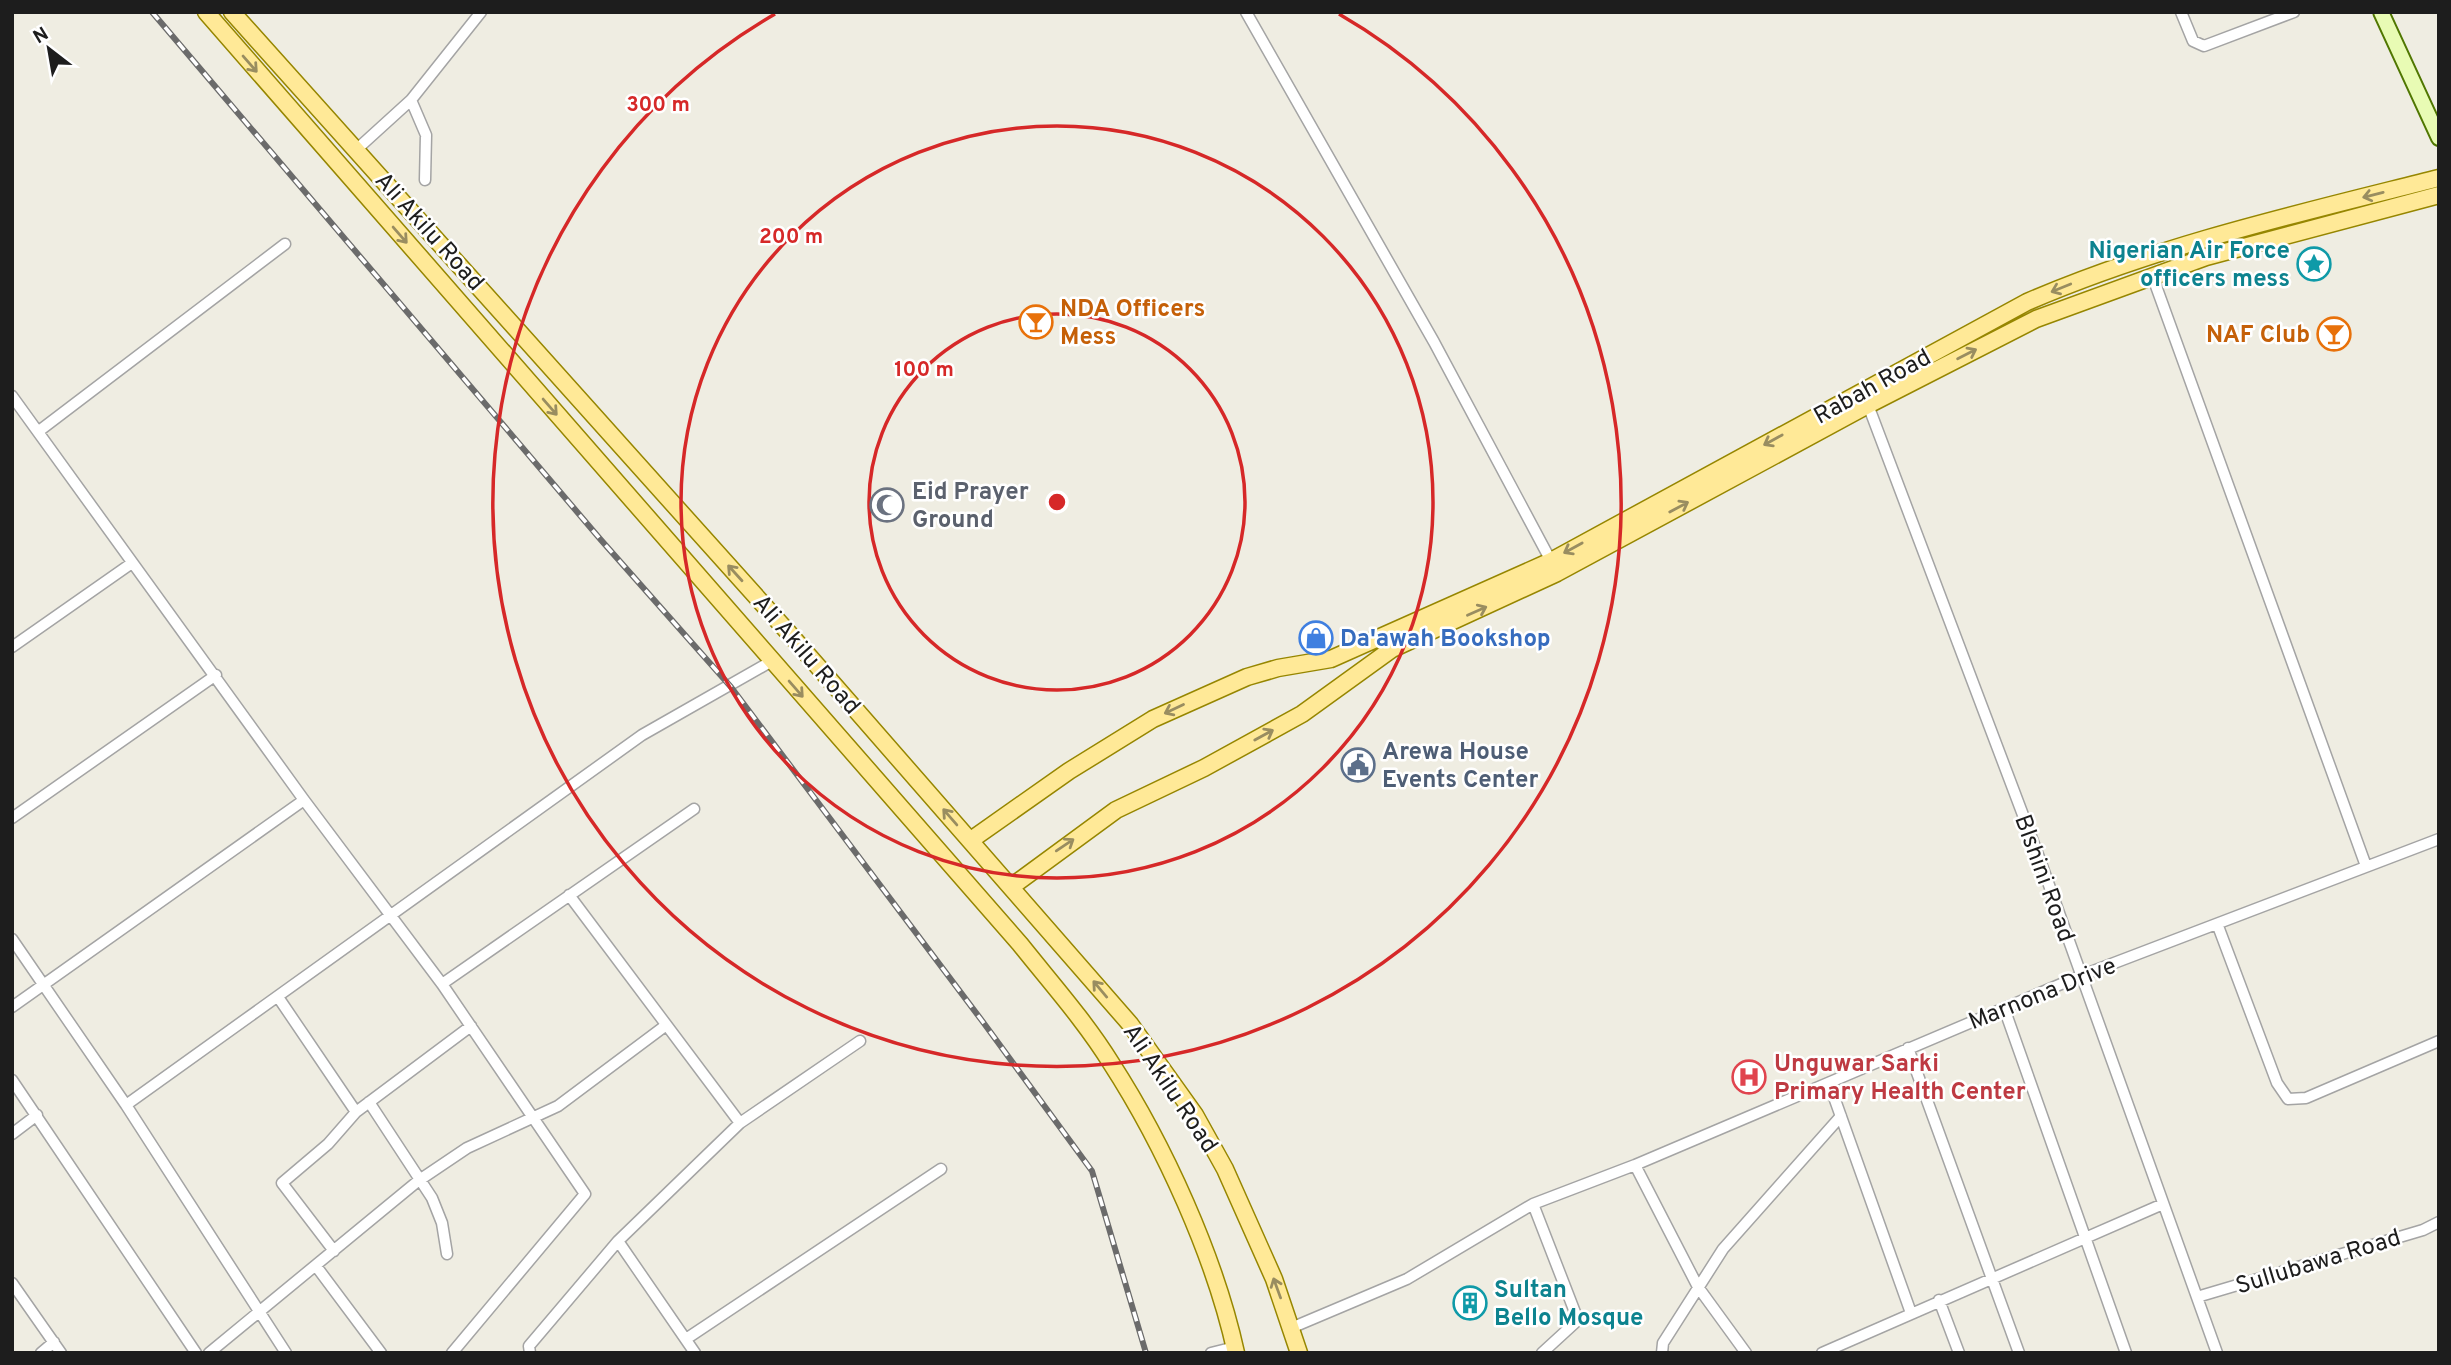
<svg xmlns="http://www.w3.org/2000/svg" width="2451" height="1365" viewBox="0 0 2451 1365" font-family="Overpass,sans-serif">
<rect width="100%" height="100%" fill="#efede2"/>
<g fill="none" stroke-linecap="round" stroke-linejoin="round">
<defs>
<path id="street" d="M1246 12 1434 342 1551 561
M2181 12 2193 41 2204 46 2294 12
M411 100 426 135 425 180
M356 150 411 100 481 12
M2152 275 2366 866
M12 396 304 800 442 984 585 1194 452 1353
M1868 405 2040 860 2217 1353
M39 431 285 244
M12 647 132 563
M12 818 216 675
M569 895 740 1123
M2218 926 2277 1083 2288 1099 2306 1098 2439 1041
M12 939 126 1105 286 1353
M442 984 694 809
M278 997 356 1112
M12 1007 304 800
M2004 1008 2126 1353
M1908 1048 2019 1353
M12 1080 196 1353
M1829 1083 1911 1313
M369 1102 432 1198 442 1223 447 1254
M126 1105 642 735 772 661
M12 1134 37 1115
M1635 1165 1698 1287 1746 1353
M1533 1204 1635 1165 2080 976 2439 839
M618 1241 695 1353
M334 1251 282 1183 328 1144 356 1112 471 1026
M316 1266 381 1353
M12 1283 61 1353
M2197 1297 2423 1230 2439 1222
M1939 1300 1959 1353
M1291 1328 1407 1279 1533 1204 1578 1320 1542 1353
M686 1339 941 1169
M41 1353 54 1342
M209 1353 418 1181 467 1148 558 1106 665 1026
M530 1353 529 1346 618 1241 740 1123 860 1041
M1211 1353 1235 1347
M1662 1353 1663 1343 1723 1249 1841 1116
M1822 1353 2163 1204"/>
<path id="secondary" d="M2381 12 2439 138"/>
<path id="primary" d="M206 12 1020 944C1051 983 1085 1021 1111 1063 1164 1145 1215 1257 1236 1353
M232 12 787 631 1130 1024 1195 1115 1225 1169 1274 1279 1299 1353
M971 840 1069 771 1153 719 1247 677 1278 668 1331 659 1551 561 2027 302C2159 245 2300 213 2439 178
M1011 887 1116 810 1204 768 1302 714 1392 649 1557 573 1868 405 2036 319 2206 257 2439 195"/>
</defs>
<!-- street casing -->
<use href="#street" stroke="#a4a4a4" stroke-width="13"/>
<!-- secondary casing -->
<use href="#secondary" stroke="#507701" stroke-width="18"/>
<!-- primary casing -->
<use href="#primary" stroke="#968600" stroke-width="19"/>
<!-- street -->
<use href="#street" stroke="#fff" stroke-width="10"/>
<!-- secondary -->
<use href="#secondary" stroke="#e8fbb4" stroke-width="14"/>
<!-- primary -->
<use href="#primary" stroke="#ffe997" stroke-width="16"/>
<defs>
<path id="rail" d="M152 12 601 540 731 687 983 1022 1092 1171 1146 1353"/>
</defs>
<!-- rail casing -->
<use href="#rail" stroke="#6b6b6b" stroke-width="6"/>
<!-- rail -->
<use href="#rail" stroke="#fff" stroke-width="3.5" stroke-dasharray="10" stroke-linecap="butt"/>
</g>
<!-- one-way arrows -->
<defs><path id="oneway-shaft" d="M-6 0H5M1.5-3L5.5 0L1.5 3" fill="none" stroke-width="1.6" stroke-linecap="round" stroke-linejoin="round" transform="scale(1.75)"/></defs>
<g stroke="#998d60">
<use href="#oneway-shaft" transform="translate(250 64) rotate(49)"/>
<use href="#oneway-shaft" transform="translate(2373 195) rotate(166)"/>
<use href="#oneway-shaft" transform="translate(400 235) rotate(49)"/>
<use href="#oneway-shaft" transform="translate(2061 288) rotate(158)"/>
<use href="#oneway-shaft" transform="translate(1967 354) rotate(-27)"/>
<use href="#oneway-shaft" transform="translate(550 407) rotate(49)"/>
<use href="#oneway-shaft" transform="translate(1773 440) rotate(151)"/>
<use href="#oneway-shaft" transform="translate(1679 507) rotate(-28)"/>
<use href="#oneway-shaft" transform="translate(1573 548) rotate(151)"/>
<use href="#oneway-shaft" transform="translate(735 573) rotate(-132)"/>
<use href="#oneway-shaft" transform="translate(1477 611) rotate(-24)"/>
<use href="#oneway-shaft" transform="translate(796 689) rotate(49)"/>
<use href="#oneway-shaft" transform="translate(1174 709) rotate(155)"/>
<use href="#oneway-shaft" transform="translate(1264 735) rotate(-29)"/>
<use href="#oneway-shaft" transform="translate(950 817) rotate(-131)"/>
<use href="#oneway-shaft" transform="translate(1065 845) rotate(-34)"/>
<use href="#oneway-shaft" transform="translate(1100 989) rotate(-130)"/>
<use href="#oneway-shaft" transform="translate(1277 1288) rotate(-110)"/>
</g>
<!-- distance rings -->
<g fill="none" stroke="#d62828" stroke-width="3.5">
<circle cx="1057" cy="502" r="188"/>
<circle cx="1057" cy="502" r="376"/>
<path d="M1339 14A564 564 0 1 1 775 14"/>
</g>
<!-- icons -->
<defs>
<symbol id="sight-ring" viewBox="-11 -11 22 22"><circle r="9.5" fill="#fff" stroke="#0f9aa8" stroke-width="1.5"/><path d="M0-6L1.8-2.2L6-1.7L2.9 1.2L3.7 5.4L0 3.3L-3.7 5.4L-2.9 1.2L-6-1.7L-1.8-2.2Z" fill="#0f9aa8"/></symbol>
<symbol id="bar-ring" viewBox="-11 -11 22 22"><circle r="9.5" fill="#fff" stroke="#e8710a" stroke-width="1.5"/><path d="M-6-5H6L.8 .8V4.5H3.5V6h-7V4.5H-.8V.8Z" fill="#e8710a"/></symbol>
<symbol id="mosque-ring" viewBox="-11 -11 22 22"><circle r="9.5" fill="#fff" stroke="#6b7280" stroke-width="1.5"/><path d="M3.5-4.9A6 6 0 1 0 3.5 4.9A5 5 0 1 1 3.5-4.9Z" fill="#6b7280"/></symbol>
<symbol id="shop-ring" viewBox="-11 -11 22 22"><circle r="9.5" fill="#fff" stroke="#3f7fe0" stroke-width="1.5"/><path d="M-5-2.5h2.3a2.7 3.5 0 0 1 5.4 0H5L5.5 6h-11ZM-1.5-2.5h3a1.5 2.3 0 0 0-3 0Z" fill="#3f7fe0"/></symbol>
<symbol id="civic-ring" viewBox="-11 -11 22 22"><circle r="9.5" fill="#fff" stroke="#5c6f8a" stroke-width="1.5"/><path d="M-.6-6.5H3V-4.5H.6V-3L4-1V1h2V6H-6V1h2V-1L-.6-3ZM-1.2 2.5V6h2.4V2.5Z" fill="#5c6f8a"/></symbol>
<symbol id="hospital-ring" viewBox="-11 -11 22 22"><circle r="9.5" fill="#fff" stroke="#e0444e" stroke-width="1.5"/><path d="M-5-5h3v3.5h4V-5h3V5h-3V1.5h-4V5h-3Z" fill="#e0444e"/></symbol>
<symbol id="building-ring" viewBox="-11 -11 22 22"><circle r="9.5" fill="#fff" stroke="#0f9aa8" stroke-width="1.5"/><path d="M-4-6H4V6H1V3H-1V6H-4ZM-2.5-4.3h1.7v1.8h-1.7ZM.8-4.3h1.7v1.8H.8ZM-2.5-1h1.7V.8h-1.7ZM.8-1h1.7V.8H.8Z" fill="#0f9aa8"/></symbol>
</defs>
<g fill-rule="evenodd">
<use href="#sight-ring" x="2295" y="245" width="38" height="38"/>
<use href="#bar-ring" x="1017" y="303" width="38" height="38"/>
<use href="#bar-ring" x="2315" y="315" width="38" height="38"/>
<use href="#mosque-ring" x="868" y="486" width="38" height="38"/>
<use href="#shop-ring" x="1297" y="619" width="38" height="38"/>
<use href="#civic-ring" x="1339" y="746" width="38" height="38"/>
<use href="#hospital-ring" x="1730" y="1058" width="38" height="38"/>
<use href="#building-ring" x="1451" y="1284" width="38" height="38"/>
</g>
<g text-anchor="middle" stroke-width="5" stroke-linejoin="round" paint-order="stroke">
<!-- street labels -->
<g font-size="24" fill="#1d1d1d" stroke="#fff">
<text transform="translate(430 231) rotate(48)" y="8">Ali Akilu Road</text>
<text transform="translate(1872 386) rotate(-29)" y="8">Rabah Road</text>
<text transform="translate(807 654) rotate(49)" y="8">Ali Akilu Road</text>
<text transform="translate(2045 878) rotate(70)" y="8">BIshini Road</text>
<text transform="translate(2042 993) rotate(-22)" y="8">Marnona Drive</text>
<text transform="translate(1171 1088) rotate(56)" y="8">Ali Akilu Road</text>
<text transform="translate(2318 1261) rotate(-17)" y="8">Sullubawa Road</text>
</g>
<!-- culture labels -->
<g font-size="24" font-weight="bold" fill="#0d838f" stroke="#fff" text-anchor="end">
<text x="2290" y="258">Nigerian Air Force<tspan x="2290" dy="28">officers mess</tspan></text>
<text x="1494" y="1297" text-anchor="start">Sultan<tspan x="1494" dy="28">Bello Mosque</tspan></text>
</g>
<!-- food labels -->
<g font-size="24" font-weight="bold" fill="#c56008" stroke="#fff" text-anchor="start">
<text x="1060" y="316">NDA Officers<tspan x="1060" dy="28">Mess</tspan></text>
<text x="2310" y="342" text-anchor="end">NAF Club</text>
</g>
<!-- worship labels -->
<g font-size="24" font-weight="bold" fill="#5b616d" stroke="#fff" text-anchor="start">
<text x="912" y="499">Eid Prayer<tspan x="912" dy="28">Ground</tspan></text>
</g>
<!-- shop labels -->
<g font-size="24" font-weight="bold" fill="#366cbe" stroke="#fff" text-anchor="start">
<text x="1340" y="646">Da'awah Bookshop</text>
</g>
<!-- service labels -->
<g font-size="24" font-weight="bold" fill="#4e5e75" stroke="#fff" text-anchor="start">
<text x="1382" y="759">Arewa House<tspan x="1382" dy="28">Events Center</tspan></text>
</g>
<!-- health labels -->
<g font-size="24" font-weight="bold" fill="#be3a42" stroke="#fff" text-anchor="start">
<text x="1774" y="1071">Unguwar Sarki<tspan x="1774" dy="28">Primary Health Center</tspan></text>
</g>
</g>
<circle cx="1057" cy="502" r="10" fill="#d62828" stroke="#fff" stroke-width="3.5"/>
<g font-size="21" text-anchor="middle" font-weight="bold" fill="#d62828" stroke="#fff" stroke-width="5" stroke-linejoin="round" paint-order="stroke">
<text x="658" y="111">300 m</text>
<text x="791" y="243">200 m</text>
<text x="924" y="376">100 m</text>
</g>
<!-- border -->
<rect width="2451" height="1365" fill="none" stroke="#1d1d1d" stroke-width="28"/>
<!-- north arrow -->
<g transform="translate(49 49) rotate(329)" stroke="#ffffff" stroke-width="5" paint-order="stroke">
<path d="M0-5L12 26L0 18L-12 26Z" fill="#1d1d1d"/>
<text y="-10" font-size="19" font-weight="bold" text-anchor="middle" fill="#1d1d1d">N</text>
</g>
</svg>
